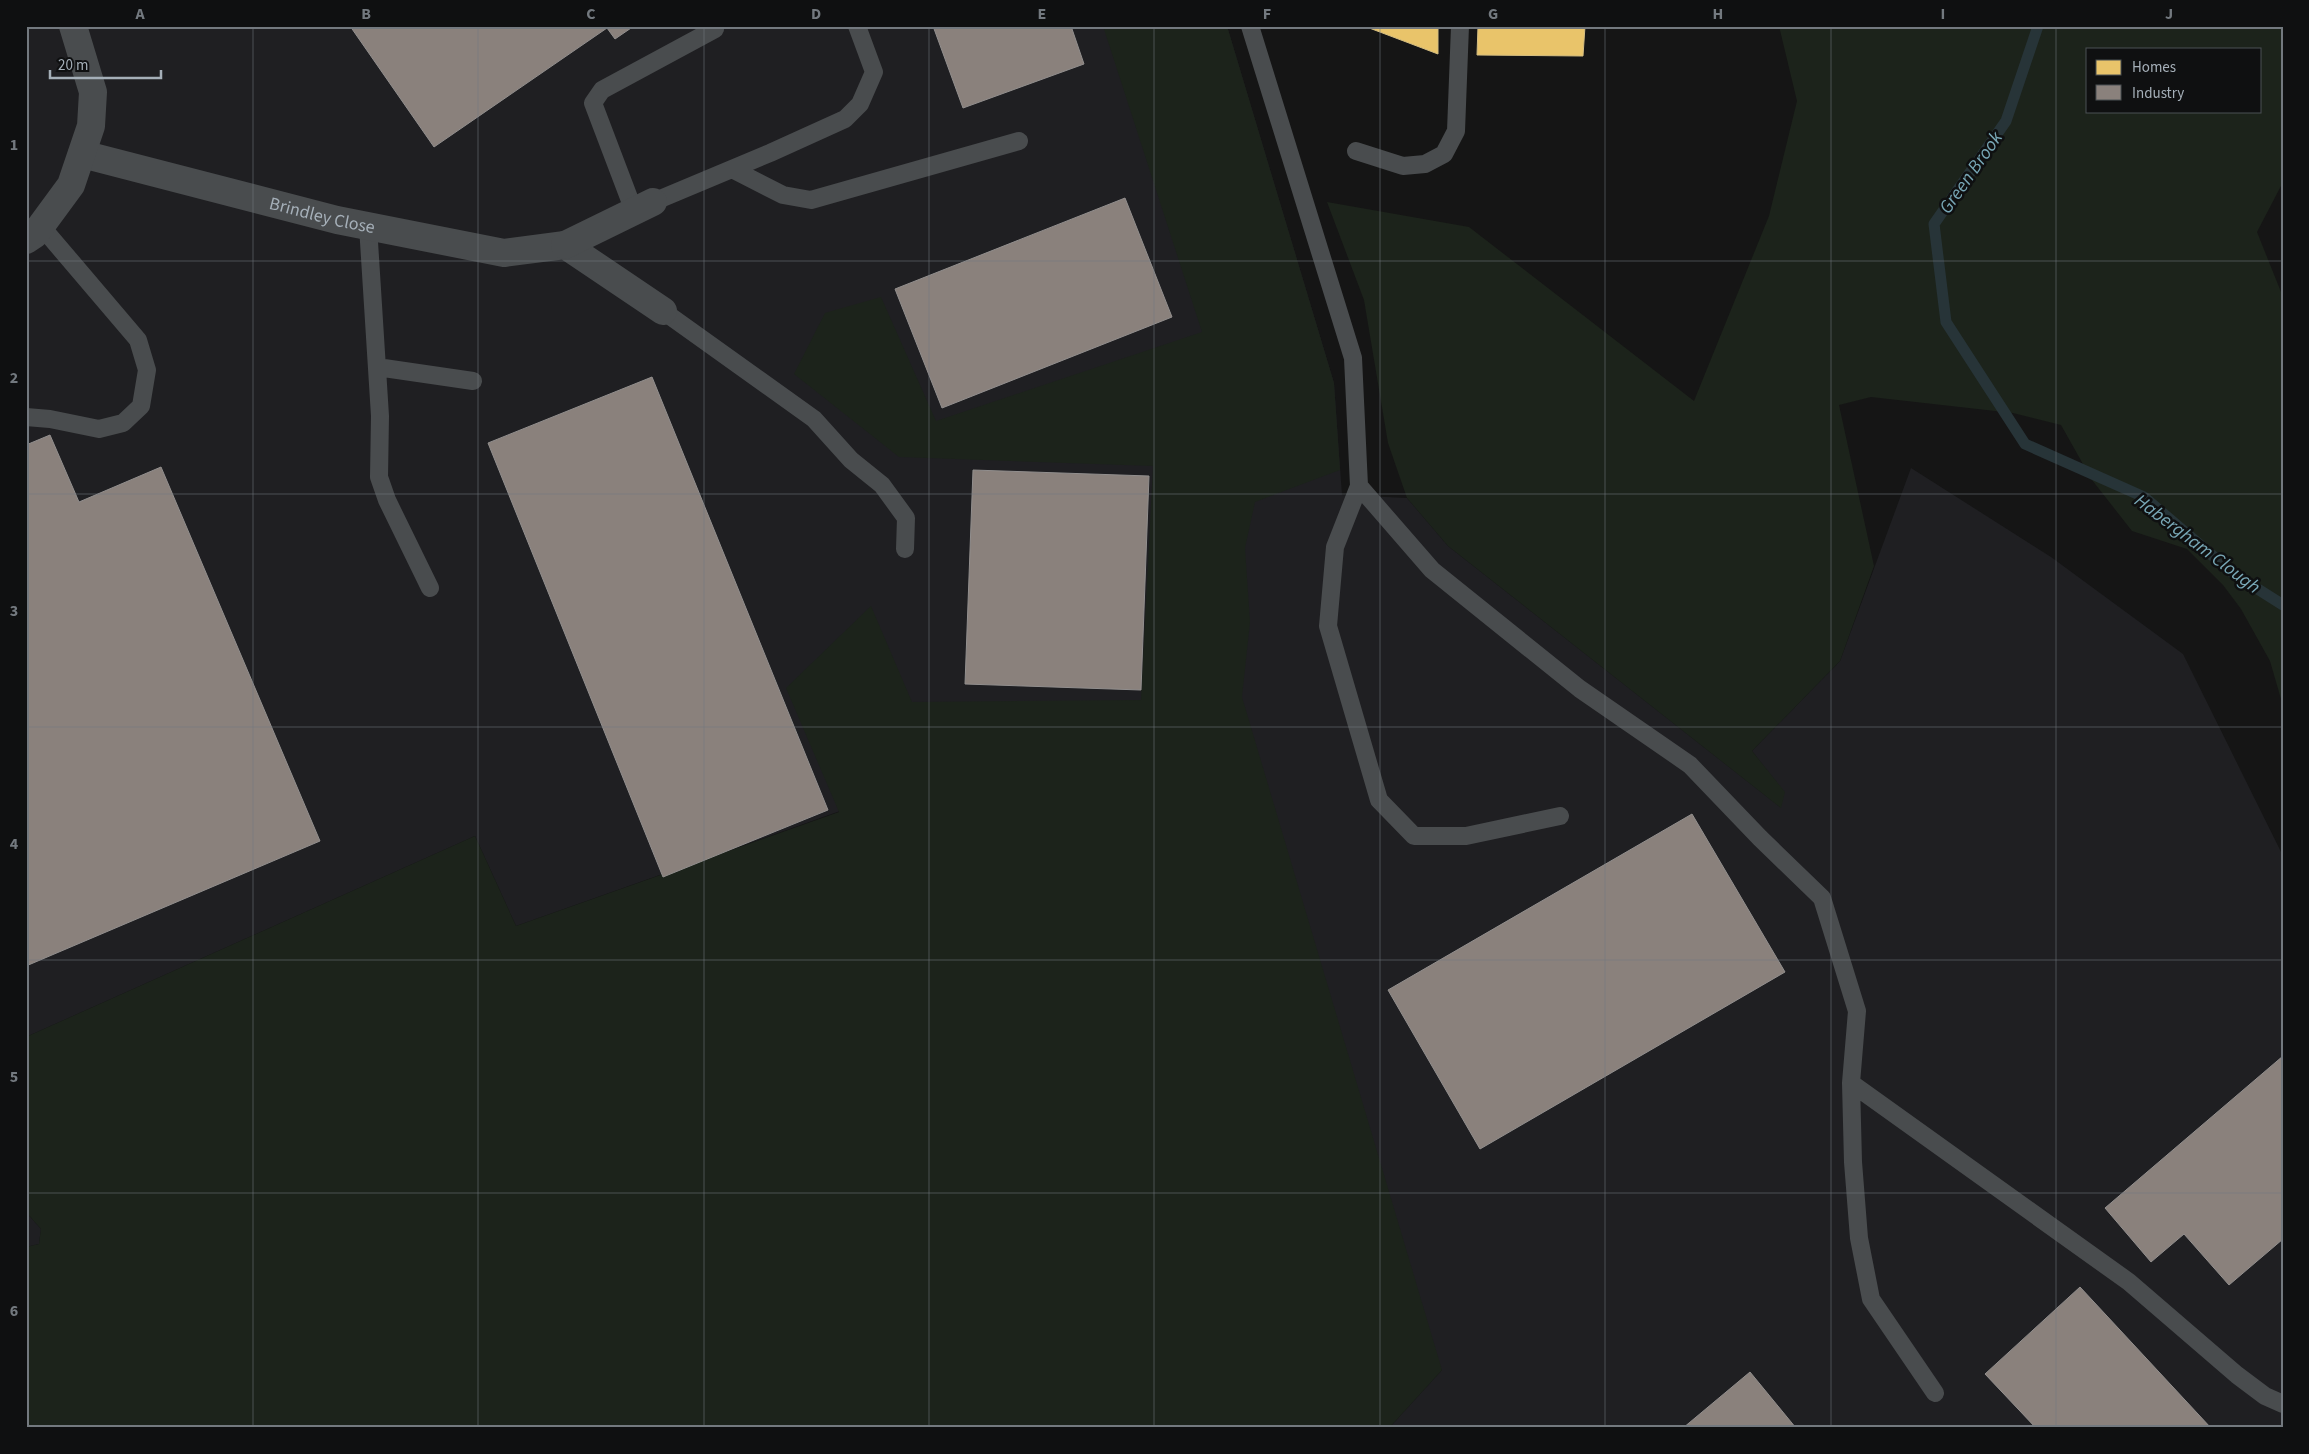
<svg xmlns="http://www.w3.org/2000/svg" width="2309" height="1454" viewBox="0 0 2309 1454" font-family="'Source Sans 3',sans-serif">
<rect width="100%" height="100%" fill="#151515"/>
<!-- built -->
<path fill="#1f1f22" d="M26 26H1227L1334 383 1342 495 1407 498 1448 546 1780 807 1784 792 1752 751 1840 661 1911 468 2051 557 2183 654 2283 856V1428H1389L1442 1370 840 811 516 926 475 836 26 1037Z
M26 1212 41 1229 39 1244 26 1247Z"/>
<!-- green -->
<path fill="#1c231b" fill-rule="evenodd" d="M1103 26H1227L1334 383 1340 470 1255 502 1245 548 1250 622 1242 697 1442 1370 1389 1428H26V1247L39 1244 41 1229 26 1212V1037L475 836 516 926 839 812 786 688 871 606 912 702 1141 700 1153 466 899 457 794 374 825 313 881 297 936 421 1202 332Z
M1779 26H2283V182L2257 232 2283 297V706L2270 661 2241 609 2223 585 2187 549 2132 531 2092 480 2061 425 2013 413 1871 397 1839 405 1874 566 1840 661 1752 751 1785 792 1781 808 1448 546 1407 498 1388 443 1364 300 1327 202 1469 227 1694 401 1769 216 1797 101ZM2088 49H2260V111H2088Z"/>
<!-- homes -->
<path fill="#e9c46a" stroke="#d5be81" d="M1364 26H1438V54Z
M1478 26H1585L1583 56 1477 55Z"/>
<!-- industry -->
<path fill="#8a817c" stroke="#928f8e" d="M350 26H634L615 39 607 28 434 147Z
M933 26H1071L1084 64 963 108Z
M1125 198 1172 317 942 408 895 289Z
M652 377 828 810 663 877 488 443Z
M50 435 79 502 161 467 320 841 26 966V445Z
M973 470 1149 476 1141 690 965 684Z
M1692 814 1785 972 1480 1149 1388 990Z
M2283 1056V1239L2229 1285 2184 1234 2151 1262 2105 1208Z
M2080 1287 2211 1428H2036L1985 1374Z
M1750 1372 1796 1428H1683Z"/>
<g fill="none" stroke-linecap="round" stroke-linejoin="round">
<!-- stream -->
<path stroke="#273438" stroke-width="11" d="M2038 26 2006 121 1934 224 1946 322 2025 444 2144 497 2234 574 2283 605"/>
<!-- lane -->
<path stroke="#494c4e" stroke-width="18" d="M1250 26 1353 358 1359 486 1335 547 1328 626 1379 800 1414 836H1466L1560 816
M1356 151 1403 166 1425 164 1444 154 1456 131 1460 26
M732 169 783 195 811 200 1019 141
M653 202 770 153 845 119 860 104 874 72 857 26
M634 211 593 103 602 90 715 29
M368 226 380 416 379 477 387 500 430 588
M663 311 814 419 851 460 882 485 906 518 905 549
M377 367 473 381
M26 417 50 419 99 429 123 423 141 406 147 370 138 340 41 226
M1359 486 1432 570 1580 689 1690 765 1760 838 1822 898 1857 1011 1851 1083 1853 1162 1859 1238 1871 1299 1935 1393
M1851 1083 2129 1282 2237 1375 2265 1396 2283 1404"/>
<!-- street -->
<g stroke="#494c4e" stroke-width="28">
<path id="s1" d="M82 154 337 220 504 253 565 245 663 311"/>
<path d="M26 240 35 234 71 185 91 126 93 92 73 26"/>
<path d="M565 245 653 202"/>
</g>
</g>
<!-- grid -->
<path fill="none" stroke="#73797f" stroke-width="1" stroke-opacity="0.55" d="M253 26V1428M478 26V1428M704 26V1428M929 26V1428M1154 26V1428M1380 26V1428M1605 26V1428M1831 26V1428M2056 26V1428M26 261H2283M26 494H2283M26 727H2283M26 960H2283M26 1193H2283"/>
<g text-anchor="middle" stroke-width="5" stroke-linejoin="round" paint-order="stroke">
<!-- street labels -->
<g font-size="18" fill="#a5afb8" stroke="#0f1011">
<text dy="6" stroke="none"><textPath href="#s1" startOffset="248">Brindley Close</textPath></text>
</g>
<!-- water labels -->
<g font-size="19" font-style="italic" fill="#78a7b6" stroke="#0f1011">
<text transform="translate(1970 172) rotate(-55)" y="7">Green Brook</text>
<text transform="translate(2198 543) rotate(37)" y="7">Habergham Clough</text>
</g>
</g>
<!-- border -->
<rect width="2309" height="1454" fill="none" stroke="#0f1011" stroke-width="55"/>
<!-- legend -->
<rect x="2086" y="48" width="175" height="65" fill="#0f1011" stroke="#4b5054"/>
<rect x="2096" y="60" width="25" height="15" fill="#e9c46a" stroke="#4b5054"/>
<text x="2132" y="72" font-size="15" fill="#a5afb8">Homes</text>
<rect x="2096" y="85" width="25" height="15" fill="#8a817c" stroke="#4b5054"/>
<text x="2132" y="98" font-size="15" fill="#a5afb8">Industry</text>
<!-- scale -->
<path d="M50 70v8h111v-8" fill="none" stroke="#a5afb8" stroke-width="2.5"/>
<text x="58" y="70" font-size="15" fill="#a5afb8" stroke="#0f1011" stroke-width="4" paint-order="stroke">20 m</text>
<rect x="28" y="28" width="2254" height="1398" fill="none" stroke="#73797f" stroke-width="2"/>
<g font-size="16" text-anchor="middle" font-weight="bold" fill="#73797f">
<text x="140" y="19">A</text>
<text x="366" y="19">B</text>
<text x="591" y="19">C</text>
<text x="816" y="19">D</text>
<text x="1042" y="19">E</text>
<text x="1267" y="19">F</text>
<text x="1493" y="19">G</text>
<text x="1718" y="19">H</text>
<text x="1943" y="19">I</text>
<text x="2169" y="19">J</text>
<text x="14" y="150">1</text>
<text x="14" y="383">2</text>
<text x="14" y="616">3</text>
<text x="14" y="849">4</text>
<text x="14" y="1082">5</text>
<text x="14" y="1316">6</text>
</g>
</svg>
